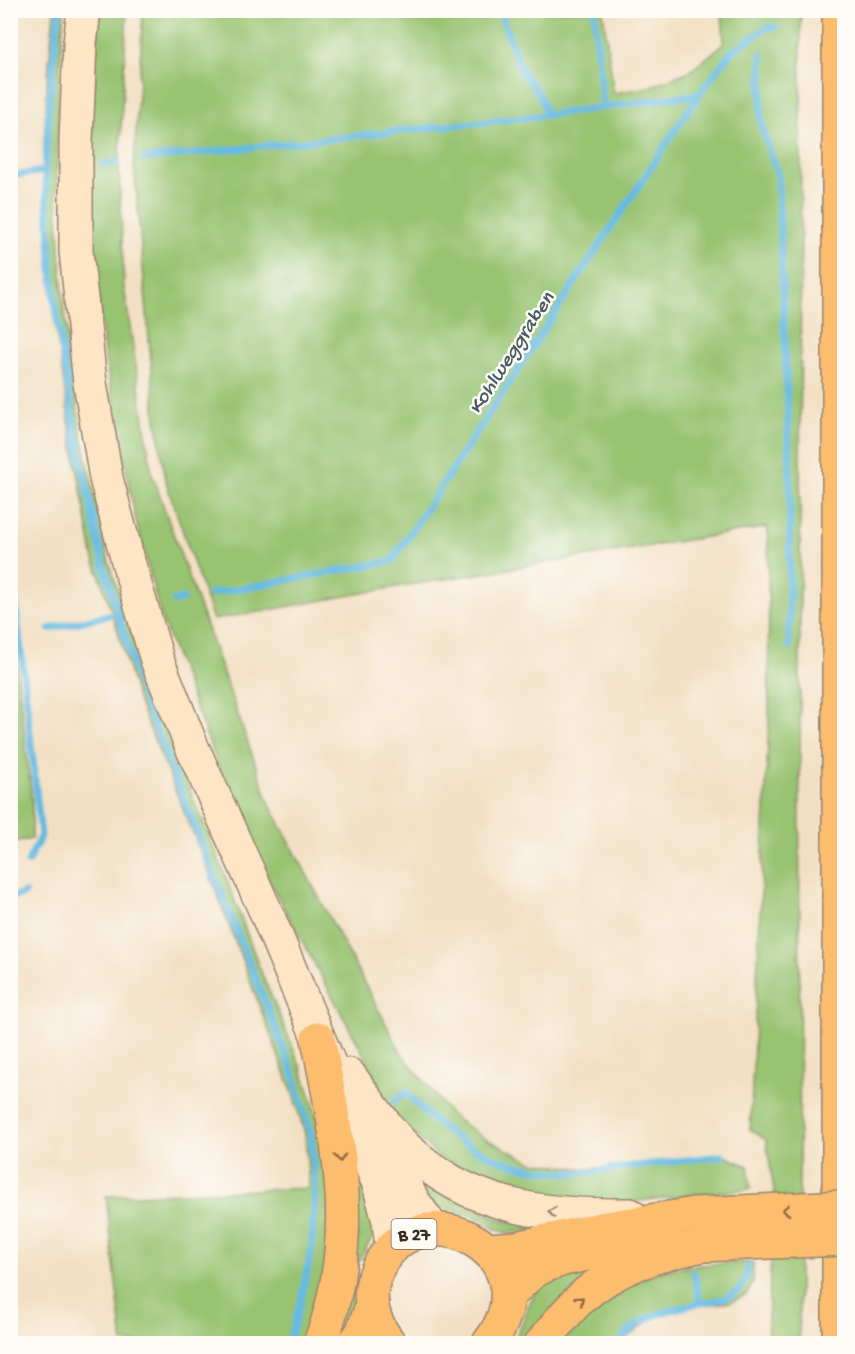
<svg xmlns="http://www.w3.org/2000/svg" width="855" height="1354" viewBox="0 0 855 1354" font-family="'Gochi Hand',sans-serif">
<rect width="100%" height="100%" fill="#fdfcf7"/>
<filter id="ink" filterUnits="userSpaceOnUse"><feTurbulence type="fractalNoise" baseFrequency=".0167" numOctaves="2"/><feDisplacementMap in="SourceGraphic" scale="12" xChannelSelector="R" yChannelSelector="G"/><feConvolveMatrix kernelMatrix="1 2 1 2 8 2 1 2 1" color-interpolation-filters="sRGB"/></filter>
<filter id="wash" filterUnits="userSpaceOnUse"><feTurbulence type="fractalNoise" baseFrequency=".008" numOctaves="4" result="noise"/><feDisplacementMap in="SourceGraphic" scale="24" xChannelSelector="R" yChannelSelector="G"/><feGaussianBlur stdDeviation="1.35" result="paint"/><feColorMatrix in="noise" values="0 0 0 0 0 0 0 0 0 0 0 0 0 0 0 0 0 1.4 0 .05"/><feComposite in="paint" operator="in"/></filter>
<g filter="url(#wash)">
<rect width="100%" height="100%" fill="#f3e0c4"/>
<!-- green -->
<path fill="#98c371" stroke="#6a7648" stroke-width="1.5" d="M54 11H64L58 97 57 195 63 300 80 427 109 562 151 697 222 867 260 969 301 1067 317 1116 326 1161 329 1219 324 1272 311 1327 304 1343H123L106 1196 309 1188 305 1134 293 1094 205 862 137 698 115 621 93 556 70 428 55 322 43 168 47 84Z
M99 11H127L119 168 124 286 152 474 270 805 402 1054 452 1116 488 1140 532 1162 586 1169 722 1155 748 1166 751 1189 610 1204 536 1202 445 1162 397 1119 375 1081 369 1064 245 836 162 620 136 521 104 353 92 226 91 147Z
M143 11H603L614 93 649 87 692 70 724 43 722 11H801L799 1343H767L774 1191 766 1140 750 1129 769 721 768 527 396 587 213 620 166 482 156 419 134 164Z
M10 611 32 800V839L11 842Z
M351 1153 378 1221 371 1240 359 1260 353 1276 352 1320 340 1343 332 1344Z
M405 1163 468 1206 500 1219 545 1230 506 1233 495 1229 482 1220 466 1213 438 1207 424 1197Z
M605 1262 553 1309 525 1343 512 1344C524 1324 527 1303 540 1284Z
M753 1262V1283L747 1294 731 1302 695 1306 655 1316 620 1343 556 1344C565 1333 574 1321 584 1313 638 1267 686 1265 753 1262Z"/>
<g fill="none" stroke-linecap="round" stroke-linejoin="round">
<!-- stream -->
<path stroke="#65bae1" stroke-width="7" d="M59 10 49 104 45 171 54 295 74 427 103 562 142 695 292 1070 311 1135 315 1187 312 1245 301 1300 288 1344
M499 10 522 72 540 96 547 115
M594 10 603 107
M762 54 761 124 778 176 790 474 789 647
M144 159 547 115 699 94
M103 164 117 162
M10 176 45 171
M10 550 41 835 28 862
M210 594 392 561 699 94 731 52 768 27H776
M174 601 183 599
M49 629 113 614
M10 898 25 893
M394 1101 406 1092C449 1143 501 1170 568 1173 584 1174 602 1170 618 1168 653 1164 687 1160 722 1156
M700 1303C724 1300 746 1296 748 1267
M619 1344C636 1315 670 1310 700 1303L694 1273"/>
</g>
</g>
<g filter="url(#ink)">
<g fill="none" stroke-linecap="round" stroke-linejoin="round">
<defs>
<path id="secondary" d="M84 10 80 43 76 140V251L90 383 106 478 128 561 157 660 192 747 267 914 379 1184 389 1221 392 1248
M349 1075C366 1098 382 1123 402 1144 408 1151 416 1156 423 1162 484 1211 555 1216 630 1215
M380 1141 413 1201 433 1229"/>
<path id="primary" d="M488 1250 516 1248 600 1229 694 1214
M507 1297C517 1287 526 1276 538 1269 573 1250 636 1249 675 1247
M390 1344C374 1324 366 1300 375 1276 410 1177 560 1254 488 1344"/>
<path id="motorway" d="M839 10V1344
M318 1039C339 1143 360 1240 320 1344
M354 1344 362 1333 372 1306
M541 1344C554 1328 566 1312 581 1298 615 1267 659 1254 703 1245"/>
</defs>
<!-- secondary casing -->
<use href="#secondary" stroke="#978571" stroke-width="36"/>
<!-- primary casing -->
<use href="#primary" stroke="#978571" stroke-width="36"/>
<!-- motorway casing -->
<use href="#motorway" stroke="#978571" stroke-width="36"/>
<!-- secondary -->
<use href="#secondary" stroke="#fee5c5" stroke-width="33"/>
<!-- primary -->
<use href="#primary" stroke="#fcbd6e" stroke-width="33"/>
<!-- motorway -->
<use href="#motorway" stroke="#fcbd6e" stroke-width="33"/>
<defs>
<path id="primary-bridge" d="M694 1214 844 1207
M703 1245 844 1239"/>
</defs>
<!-- primary-bridge casing -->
<use href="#primary-bridge" stroke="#978571" stroke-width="36" stroke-linecap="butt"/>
<!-- primary-bridge -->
<use href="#primary-bridge" stroke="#fcbd6e" stroke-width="33"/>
</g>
<!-- one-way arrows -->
<defs><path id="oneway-chevron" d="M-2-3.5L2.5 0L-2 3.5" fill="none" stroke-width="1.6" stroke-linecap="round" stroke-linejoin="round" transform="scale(1.5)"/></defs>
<g stroke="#926c42">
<use href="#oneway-chevron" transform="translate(340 1158) rotate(85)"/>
<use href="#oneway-chevron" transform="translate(786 1210) rotate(177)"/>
<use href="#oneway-chevron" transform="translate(580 1300) rotate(-42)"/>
</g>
<use stroke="#9c8872" href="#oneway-chevron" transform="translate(552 1212) rotate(-173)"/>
</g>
<g text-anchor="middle" stroke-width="5" stroke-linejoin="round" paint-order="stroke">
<!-- shield labels -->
<rect fill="#fdfcf7" stroke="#75695f" stroke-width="1.5" x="391.5" y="1219" width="45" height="30" rx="4.5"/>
<g font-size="18" font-weight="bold" fill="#3b2a1e">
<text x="414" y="1240">B 27</text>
</g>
<!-- water labels -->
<g font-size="21" font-style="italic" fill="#4a5c62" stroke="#fdfcf7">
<text transform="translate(510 352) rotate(-57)" y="7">Kohlweggraben</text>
</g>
</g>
<!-- margin -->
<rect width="855" height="1354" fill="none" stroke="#fdfcf7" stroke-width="36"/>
</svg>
